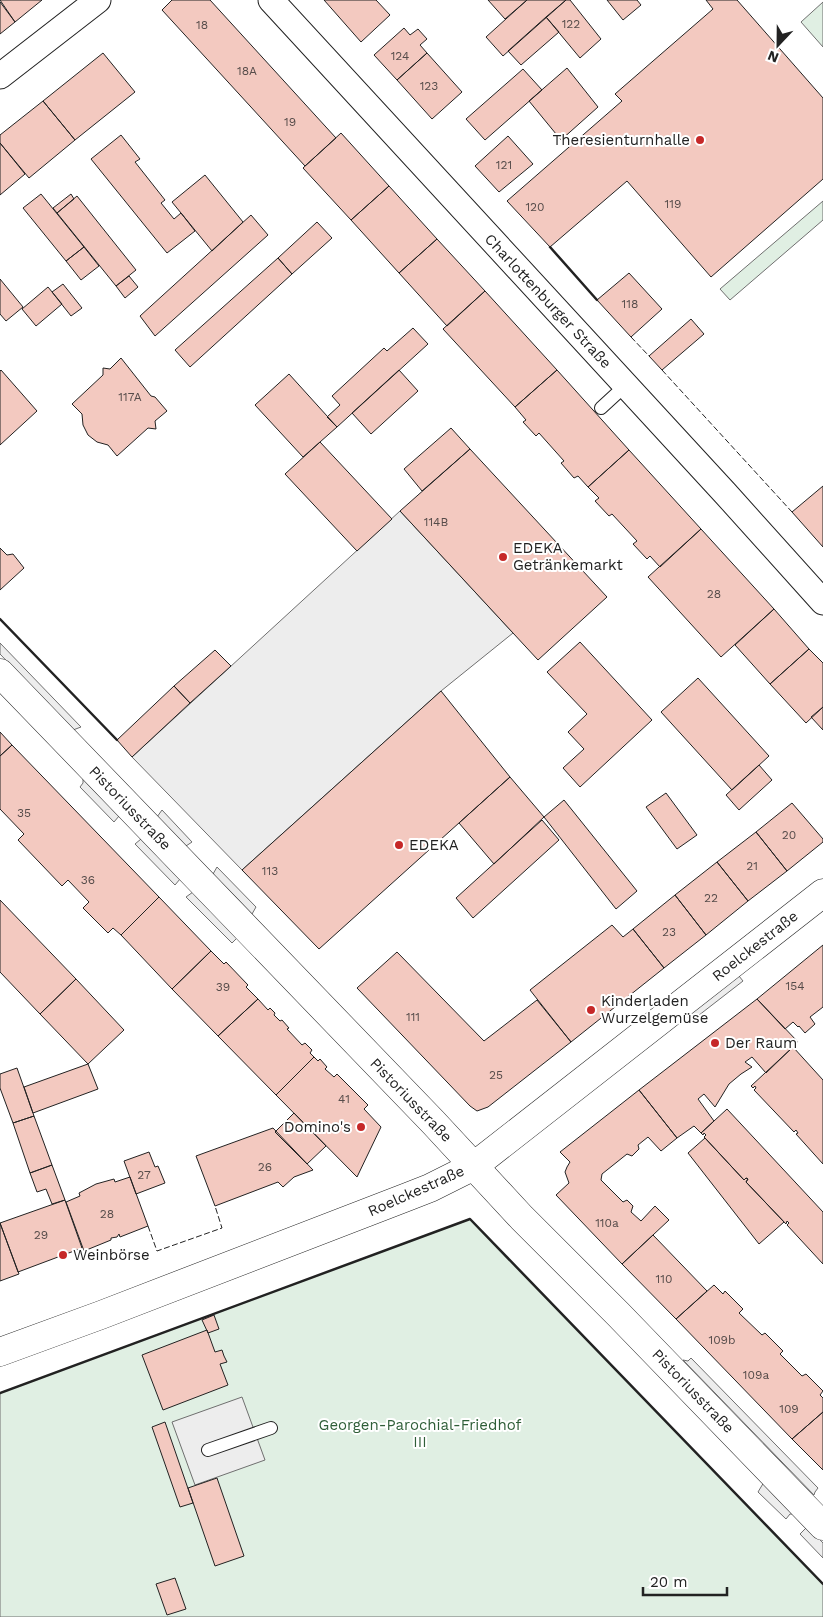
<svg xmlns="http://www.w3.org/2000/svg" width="823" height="1617" viewBox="0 0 823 1617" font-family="'Work Sans',sans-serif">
<rect width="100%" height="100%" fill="#fff"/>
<!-- green -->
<path fill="#e0efe3" stroke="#6f6f6f" d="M823 2V47L801 22Z
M823 201V220L730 300 720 289Z
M470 1219 823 1584V1617H0V1393Z"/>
<!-- parking -->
<path fill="#ededed" stroke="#6f6f6f" d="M400 511 513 633 441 691 242 870 132 757Z
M0 643 81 727 73 730 0 654Z
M83 779 119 816 114 822 80 787 83 783Z
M162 810 192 842 186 846 157 817Z
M141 839 180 879 175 885 135 844Z
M217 867 256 907 252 914 213 874Z
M193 892 237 938 232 943 186 897Z
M739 976 743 981 694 1019 690 1013Z
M691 1358 818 1488 815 1492 814 1495 683 1360 688 1361Z
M242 1397 265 1460 195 1485 172 1422Z
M764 1482 794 1514H790L786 1519 758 1492Z
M806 1525 823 1543V1558L800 1534 806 1528Z"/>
<!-- building -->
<path fill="#f3c9c0" stroke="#222" d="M0 0H42L15 22Z
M172 0H210L336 138 305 166 162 10Z
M324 0H376L390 15 361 42Z
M488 0H527L505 19Z
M527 0H566L503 56 486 37Z
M566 0H570L601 39 580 58 546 17Z
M607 0H637L641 5 623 20Z
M706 0H737L823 98V179L711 277 627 181 550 247 507 201 622 101 615 94 713 9Z
M0 2 15 22 0 34Z
M546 17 559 32 521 65 508 51Z
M404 28 410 35 418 29 427 39 420 45 427 53 397 80 374 55Z
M103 53 135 92 75 140 43 101Z
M427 53 462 92 432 119 397 80Z
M567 68 598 107 561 140 529 101Z
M523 69 542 90 485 140 466 119Z
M43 101 75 140 29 178 0 143V135Z
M341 133 389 186 351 220 303 168Z
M121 135 140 159 135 162 165 200 161 203 174 219 181 213 195 231 167 253 91 159Z
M508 136 533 164 499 192 475 166Z
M0 143 25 174 0 195Z
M205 175 243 222 212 251 172 202Z
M389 186 437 239 399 273 351 220Z
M41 194 84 247 66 261 23 208Z
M71 194 74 199 57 213 53 208Z
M77 196 136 270 116 286 57 213Z
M251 215 268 235 155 336 140 316Z
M317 222 332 238 292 274 278 258Z
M437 239 485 291 447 326 399 273Z
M84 247 99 266 81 280 66 261Z
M278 258 292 274 190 367 175 350Z
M629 273 662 309 631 337 597 300Z
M129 276 138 287 125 298 116 286Z
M0 279 23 307 6 321 0 314Z
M63 284 82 308 71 316 52 292Z
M48 287 62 304 36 326 22 309Z
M485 291 557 370 515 407 443 329Z
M691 319 704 334 662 370 649 356Z
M413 328 428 344 337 427 327 417 340 405 332 396 384 348 387 351Z
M121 358 151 396 155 397 167 411 155 421 156 429 148 428 117 456 108 445 97 442 88 435 83 425 82 414 72 404 103 375V368L110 369Z
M1 370 37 411 0 445V371Z
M399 370 418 391 371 434 352 413Z
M557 370 629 450 588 487 578 476 574 478 561 463 564 461 539 433 536 436 523 422 526 420 515 407Z
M289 374 337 427 303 457 255 405Z
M451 428 470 449 422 491 404 469Z
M320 442 392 519 357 551 285 474Z
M470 449 607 597 538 660 400 511Z
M629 450 701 529 660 567 650 556 647 559 633 544 637 541 612 514 609 516 595 501 599 498 588 487Z
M823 486V547L792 512Z
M701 529 774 609 721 657 648 577Z
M0 548 7 555 13 554 24 568 0 590Z
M774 609 809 649 770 684 735 645Z
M580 642 652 720 580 787 563 768 584 749 568 732 587 714 547 672Z
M809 649 823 663V707L806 723 770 684Z
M215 650 231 666 190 703 174 686Z
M698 678 769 756 732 790 661 712Z
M174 686 190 703 132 757 117 740Z
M441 691 510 777 319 949 242 870Z
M823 707V730L811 717Z
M0 732 12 745 0 756Z
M12 745 159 897 121 935 113 928 108 933 83 908 89 902 68 880 62 886 18 840 24 834 0 809V756Z
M759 765 772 780 739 810 726 795Z
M510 777 544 817 494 864 459 823Z
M666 793 697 835 677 849 646 807Z
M564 800 637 891 616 909 544 817Z
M792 803 823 839V842L787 871 756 832Z
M542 820 559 840 473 918 456 898Z
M756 832 787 871 748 901 717 862Z
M717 862 748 901 706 935 675 895Z
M675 895 706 935 664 968 633 929Z
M159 897 211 951 172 989 121 935Z
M0 900 76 979 40 1014 0 972Z
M612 925 623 937 633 929 664 968 571 1042 530 990Z
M823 945V1007L810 1017 815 1024 805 1033 799 1026 798 1027 793 1022 785 1029 757 999Z
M211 951 224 964 226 962 248 985 246 987 258 999 218 1036 172 989Z
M397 952 484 1041 537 1000 571 1042 488 1107 477 1111 470 1106 357 988Z
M76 979 124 1030 88 1064 40 1014Z
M258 999 268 1010 270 1008 275 1013 274 1015 280 1021 282 1020 289 1028 287 1029 302 1045 305 1043 312 1050 310 1053 314 1057 276 1095 218 1036Z
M757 999 798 1042 766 1073 752 1057 745 1062 752 1067 741 1074 729 1084 715 1107 704 1094 698 1099 714 1121 701 1133 694 1126 677 1138 639 1090Z
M793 1047 823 1080V1164L796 1134 798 1133 796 1130 794 1132 754 1090 756 1088 755 1086 753 1088 751 1086Z
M314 1057 318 1061 320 1059 327 1067 325 1069 334 1077 337 1074 368 1105 364 1109 381 1127 357 1177 276 1095Z
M88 1064 98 1089 33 1113 24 1087Z
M17 1068 34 1116 13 1123 0 1088V1074Z
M639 1090 677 1138 661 1151 648 1137 638 1145 639 1149 632 1156 627 1154 602 1174 601 1180 623 1202 627 1200 633 1206 631 1212 641 1221 655 1206 669 1220 622 1264 556 1195 569 1183 565 1172 567 1167 570 1162 560 1152Z
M727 1109 823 1212V1264L787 1225 789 1223 787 1221 786 1224 746 1182 748 1179 746 1178 744 1180 705 1138 704 1137 706 1135 704 1133 703 1135 701 1133Z
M294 1113 326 1146 307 1164 275 1132Z
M34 1116 52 1165 30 1173 13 1123Z
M273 1128 313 1170 294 1177 283 1187 278 1182 215 1206 196 1156Z
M705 1138 744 1180 746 1178 748 1179 746 1182 784 1222 759 1244 688 1153Z
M149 1152 155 1167 158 1166 165 1183 136 1194 124 1161Z
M52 1165 65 1200 52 1204 46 1189 37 1192 30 1173Z
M130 1177 148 1226 120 1237 119 1234 117 1237 111 1238V1240L84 1251 66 1202 80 1196 79 1193 96 1184 114 1179 115 1182Z
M65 1200 82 1248 18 1272 0 1223Z
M0 1223 19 1274 0 1281Z
M653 1235 707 1291 676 1319 622 1264Z
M714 1285 723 1294 725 1291 743 1309 739 1313 762 1335 765 1333 783 1351 780 1354 802 1376 806 1374 823 1391 820 1395 823 1398V1412L792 1439 676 1319Z
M214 1315 219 1329 208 1333 202 1320Z
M207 1330 215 1352 222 1350 224 1356 227 1362 220 1364 228 1385 163 1410 142 1355Z
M823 1412V1470L792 1439Z
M165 1422 193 1503 180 1507 152 1427Z
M217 1478 244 1556 215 1566 188 1488Z
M175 1578 186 1609 167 1615 156 1584Z"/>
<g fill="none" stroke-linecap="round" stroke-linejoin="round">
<defs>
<path id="service" d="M601 408 626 385
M208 1450 271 1428"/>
<path id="minor" d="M271 0 725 493 823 602
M0 76 98 0"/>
<path id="tertiary" d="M0 673 433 1122 522 1218 618 1314 823 1526
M0 1352 101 1315 407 1197 430 1188 474 1166 823 893"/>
</defs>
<!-- service casing -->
<use href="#service" stroke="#222" stroke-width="14"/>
<!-- minor casing -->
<use href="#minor" stroke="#222" stroke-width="27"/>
<!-- tertiary casing -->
<use href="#tertiary" stroke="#222" stroke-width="29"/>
<!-- service -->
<use href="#service" stroke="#fff" stroke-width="12"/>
<!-- minor -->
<use href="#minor" stroke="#fff" stroke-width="25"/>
<!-- tertiary -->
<use href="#tertiary" stroke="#fff" stroke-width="28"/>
<!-- fence -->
<path stroke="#222" stroke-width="1" stroke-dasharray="6 2.5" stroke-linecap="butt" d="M631 337 649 356
M662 370 792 512
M148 1226 157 1251 222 1228 215 1206"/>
<!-- wall -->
<path stroke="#222" stroke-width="2.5" d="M550 247 597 300
M0 619 117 740
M0 1393 470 1219 823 1584"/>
</g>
<!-- markers -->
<g fill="#c62828" stroke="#fff" stroke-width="2">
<circle cx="700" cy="140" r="5"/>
<circle cx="503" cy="557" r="5"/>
<circle cx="399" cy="845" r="5"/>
<circle cx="591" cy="1010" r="5"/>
<circle cx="715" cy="1043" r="5"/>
<circle cx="361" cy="1127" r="5"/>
<circle cx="63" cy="1255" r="5"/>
</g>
<g text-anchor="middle" stroke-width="4" stroke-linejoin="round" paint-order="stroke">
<!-- number labels -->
<g font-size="12" fill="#564c4a">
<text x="571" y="28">122</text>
<text x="202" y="29">18</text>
<text x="400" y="60">124</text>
<text x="247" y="75">18A</text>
<text x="429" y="90">123</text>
<text x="290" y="126">19</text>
<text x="504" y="169">121</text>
<text x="673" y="208">119</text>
<text x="535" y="211">120</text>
<text x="630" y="308">118</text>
<text x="130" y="401">117A</text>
<text x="436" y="526">114B</text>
<text x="714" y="598">28</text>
<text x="24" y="817">35</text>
<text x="789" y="839">20</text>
<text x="752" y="870">21</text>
<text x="270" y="875">113</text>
<text x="88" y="884">36</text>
<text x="711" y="902">22</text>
<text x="669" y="936">23</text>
<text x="795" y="990">154</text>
<text x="223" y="991">39</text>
<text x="413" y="1021">111</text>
<text x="496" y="1079">25</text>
<text x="344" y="1103">41</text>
<text x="265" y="1171">26</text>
<text x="144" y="1179">27</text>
<text x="107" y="1218">28</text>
<text x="607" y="1227">110a</text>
<text x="41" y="1239">29</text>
<text x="664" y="1283">110</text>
<text x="722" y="1344">109b</text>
<text x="756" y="1379">109a</text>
<text x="789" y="1413">109</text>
</g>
<!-- poi labels -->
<g font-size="15" fill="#222" stroke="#fff" text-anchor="start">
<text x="690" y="145" text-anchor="end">Theresienturnhalle</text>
<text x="513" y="553">EDEKA<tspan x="513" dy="17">Getränkemarkt</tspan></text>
<text x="409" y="850">EDEKA</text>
<text x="601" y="1006">Kinderladen<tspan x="601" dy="17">Wurzelgemüse</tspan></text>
<text x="725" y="1048">Der Raum</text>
<text x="351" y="1132" text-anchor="end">Domino's</text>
<text x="73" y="1260">Weinbörse</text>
</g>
<!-- street labels -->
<g font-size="15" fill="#222" stroke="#fff">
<text transform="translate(548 301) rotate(47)" y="5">Charlottenburger Straße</text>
<text transform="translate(130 808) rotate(46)" y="5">Pistoriusstraße</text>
<text transform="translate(755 946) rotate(-38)" y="5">Roelckestraße</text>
<text transform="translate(411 1100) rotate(46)" y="5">Pistoriusstraße</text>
<text transform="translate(416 1191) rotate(-24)" y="5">Roelckestraße</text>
<text transform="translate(693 1391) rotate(46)" y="5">Pistoriusstraße</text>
</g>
<!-- park labels -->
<g font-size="15" fill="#2f5e38" stroke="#fff">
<text x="420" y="1430">Georgen-Parochial-Friedhof<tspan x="420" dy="17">III</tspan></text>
</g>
</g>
<!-- north arrow -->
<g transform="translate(778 45) rotate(202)" stroke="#ffffff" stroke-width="4" paint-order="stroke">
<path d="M0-4L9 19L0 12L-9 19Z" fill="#222222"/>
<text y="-8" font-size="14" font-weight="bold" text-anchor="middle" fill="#222222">N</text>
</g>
<!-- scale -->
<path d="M643 1587v8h84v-8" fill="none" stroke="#222222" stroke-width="2.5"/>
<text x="650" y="1587" font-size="15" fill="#222222" stroke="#ffffff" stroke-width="4" paint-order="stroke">20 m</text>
</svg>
